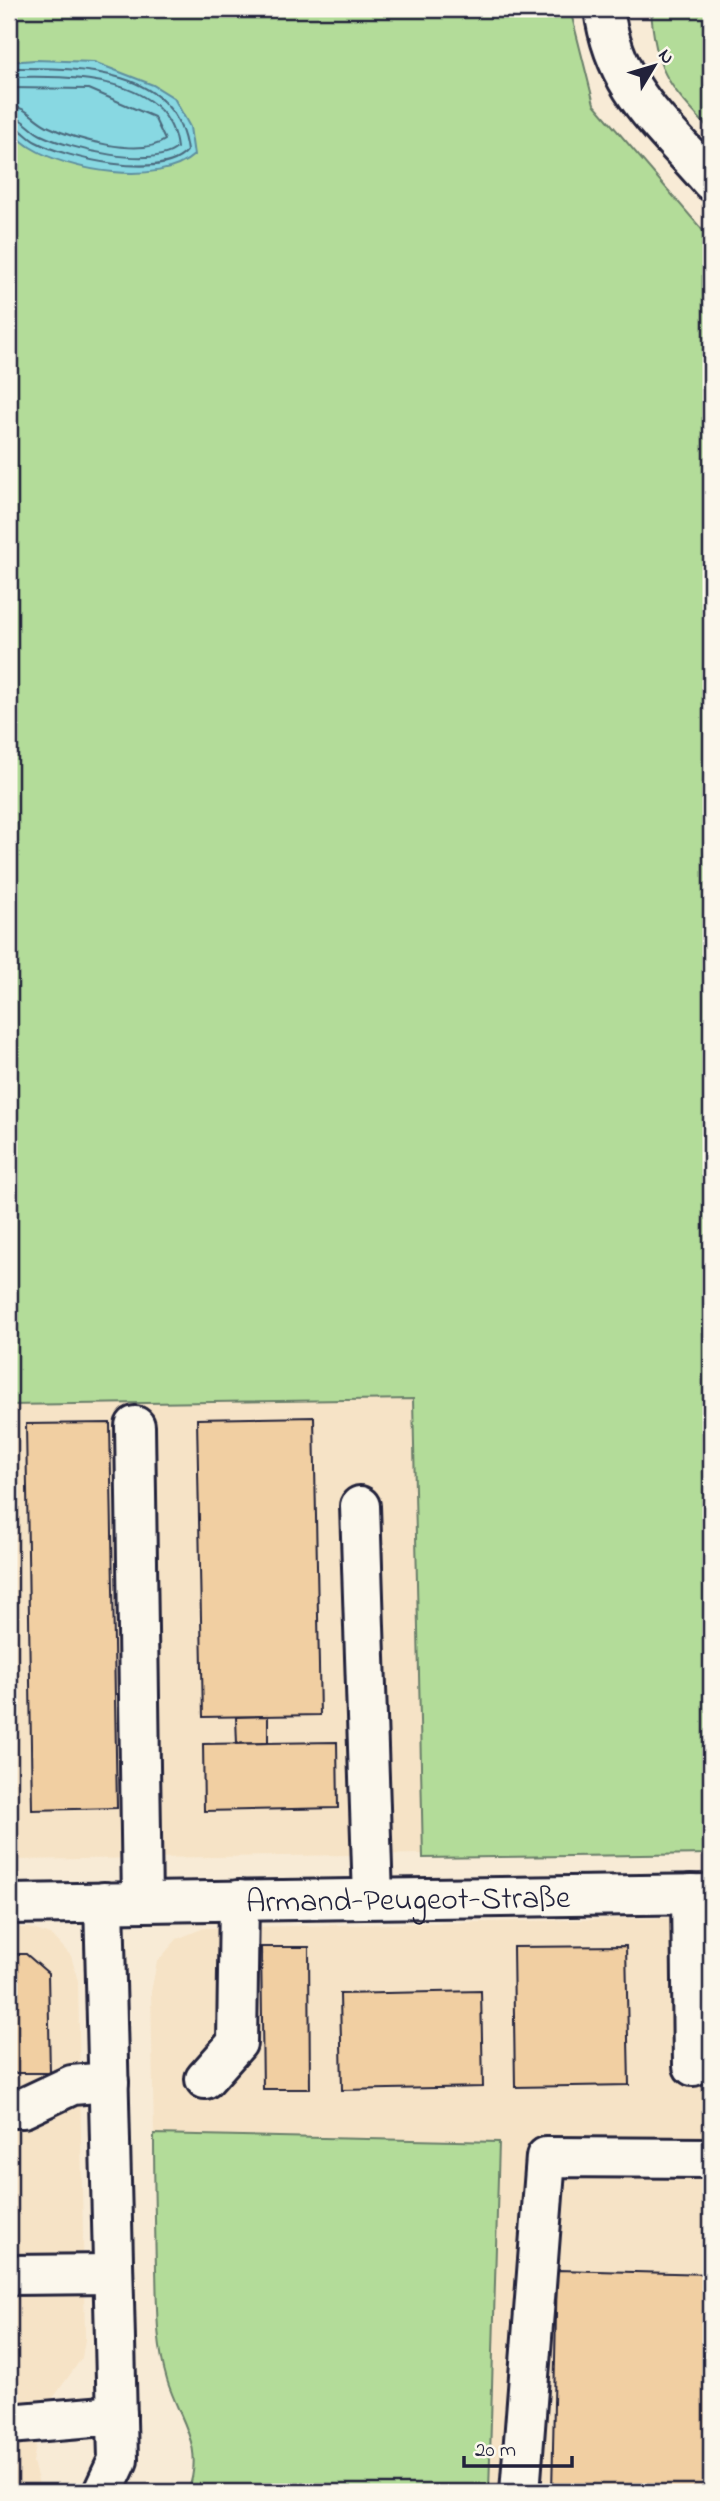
<svg xmlns="http://www.w3.org/2000/svg" width="720" height="2501" viewBox="0 0 720 2501" font-family="'Indie Flower',sans-serif">
<rect width="100%" height="100%" fill="#f8ebd6"/>
<filter id="ink" filterUnits="userSpaceOnUse"><feTurbulence type="fractalNoise" baseFrequency=".0143" numOctaves="2"/><feDisplacementMap in="SourceGraphic" scale="14" xChannelSelector="R" yChannelSelector="G"/><feConvolveMatrix kernelMatrix="1 2 1 2 8 2 1 2 1" color-interpolation-filters="sRGB"/></filter>
<g filter="url(#ink)">
<!-- built -->
<path fill="#f6e3c6" d="M414 1399 423 1854 14 1860 9 1651V1405Z
M711 1917V2492H489L499 2142 154 2134 151 1992 157 1962 177 1939 204 1928Z
M9 1928H30L53 1936 71 1956 78 1981 85 2339 82 2358 53 2398 40 2423 33 2462 41 2492H9Z"/>
<!-- green -->
<path fill="#b3dc99" stroke="#6a7f6a" stroke-width="2" d="M9 9H570L594 104 711 240V1854L423 1858 413 1399 9 1405Z
M651 9H711V131C669 85 655 73 651 9Z
M154 2134 499 2142 489 2492H188C205 2445 180 2422 167 2380 156 2344 157 2306 156 2268 155 2223 154 2179 154 2134Z"/>
<!-- water -->
<path fill="#88d8e2" stroke="#5f8f9f" stroke-width="2" d="M35 60 94 62 153 85 174 98 190 127 194 155C159 187 68 171 30 147 22 142 15 135 9 130V62Z"/>
<g fill="none" stroke-linecap="round" stroke-linejoin="round">
<!-- shore -->
<path stroke="#4b6b7e" stroke-width="2" d="M9 68C75 68 176 65 187 151 162 181 66 158 36 142 26 137 20 126 9 125
M9 77C65 76 169 73 177 148 151 169 70 149 41 135 29 129 23 117 9 116
M9 88 89 89 154 117 165 140C140 158 74 139 47 126 33 119 26 106 9 106"/>
</g>
<!-- building -->
<path fill="#f1cfa2" stroke="#22223b" stroke-width="2" d="M314 1417 320 1715 203 1717 197 1419Z
M110 1423 117 1808 32 1810 26 1424Z
M268 1716V1743L237 1744 236 1717Z
M337 1742 338 1808 204 1811 203 1744Z
M626 1946 629 2085 515 2087 513 1947Z
M261 1947H309L310 2089H263Z
M9 1954H26L48 1973 50 2073H9Z
M481 1991 483 2087 342 2090 340 1994Z
M557 2270 711 2274V2492H552Z"/>
<g fill="none" stroke-linecap="round" stroke-linejoin="round">
<defs>
<g id="minor">
<path d="M604 9C614 88 662 124 711 181"/>
<path d="M135 1426 142 1901"/>
<path d="M360 1506 373 1898"/>
<path d="M691 1894 693 2066"/>
<path id="s1" d="M9 1904 711 1894"/>
<path d="M205 2079 237 2043 239 1900"/>
<path d="M9 2108H23L72 2085 109 2082"/>
<path d="M9 2275 113 2274"/>
<path d="M9 2424 117 2415"/>
<path d="M103 2492 118 2460 104 1902"/>
<path d="M520 2492 546 2157 711 2158"/>
</g>
</defs>
<!-- minor casing -->
<use href="#minor" stroke="#22223b" stroke-width="44"/>
<!-- minor -->
<use href="#minor" stroke="#fbf7ec" stroke-width="38"/>
</g>
</g>
<g text-anchor="middle" stroke-width="5" stroke-linejoin="round" paint-order="stroke">
<!-- street labels -->
<g font-size="32" fill="#22223b" stroke="#fbf7ec">
<text dy="11" stroke="none"><textPath href="#s1" startOffset="399">Armand-Peugeot-Straße</textPath></text>
</g>
</g>
<!-- margin -->
<rect width="720" height="2501" fill="none" stroke="#fbf7ec" stroke-width="35"/>
<rect x="18" y="18" width="685" height="2466" fill="none" stroke="#22223b" stroke-width="2.5" filter="url(#ink)"/>
<!-- north arrow -->
<g transform="translate(654 66) rotate(52)" stroke="#fbf7ec" stroke-width="5" paint-order="stroke">
<path d="M0-5L12 26L0 18L-12 26Z" fill="#22223b"/>
<text y="-10" font-size="19" font-weight="bold" text-anchor="middle" fill="#22223b">N</text>
</g>
<!-- scale -->
<path d="M464 2456v10h108v-10" fill="none" stroke="#22223b" stroke-width="3.5"/>
<text x="475" y="2456" font-size="21" fill="#22223b" stroke="#fbf7ec" stroke-width="5" paint-order="stroke">20 m</text>
</svg>
